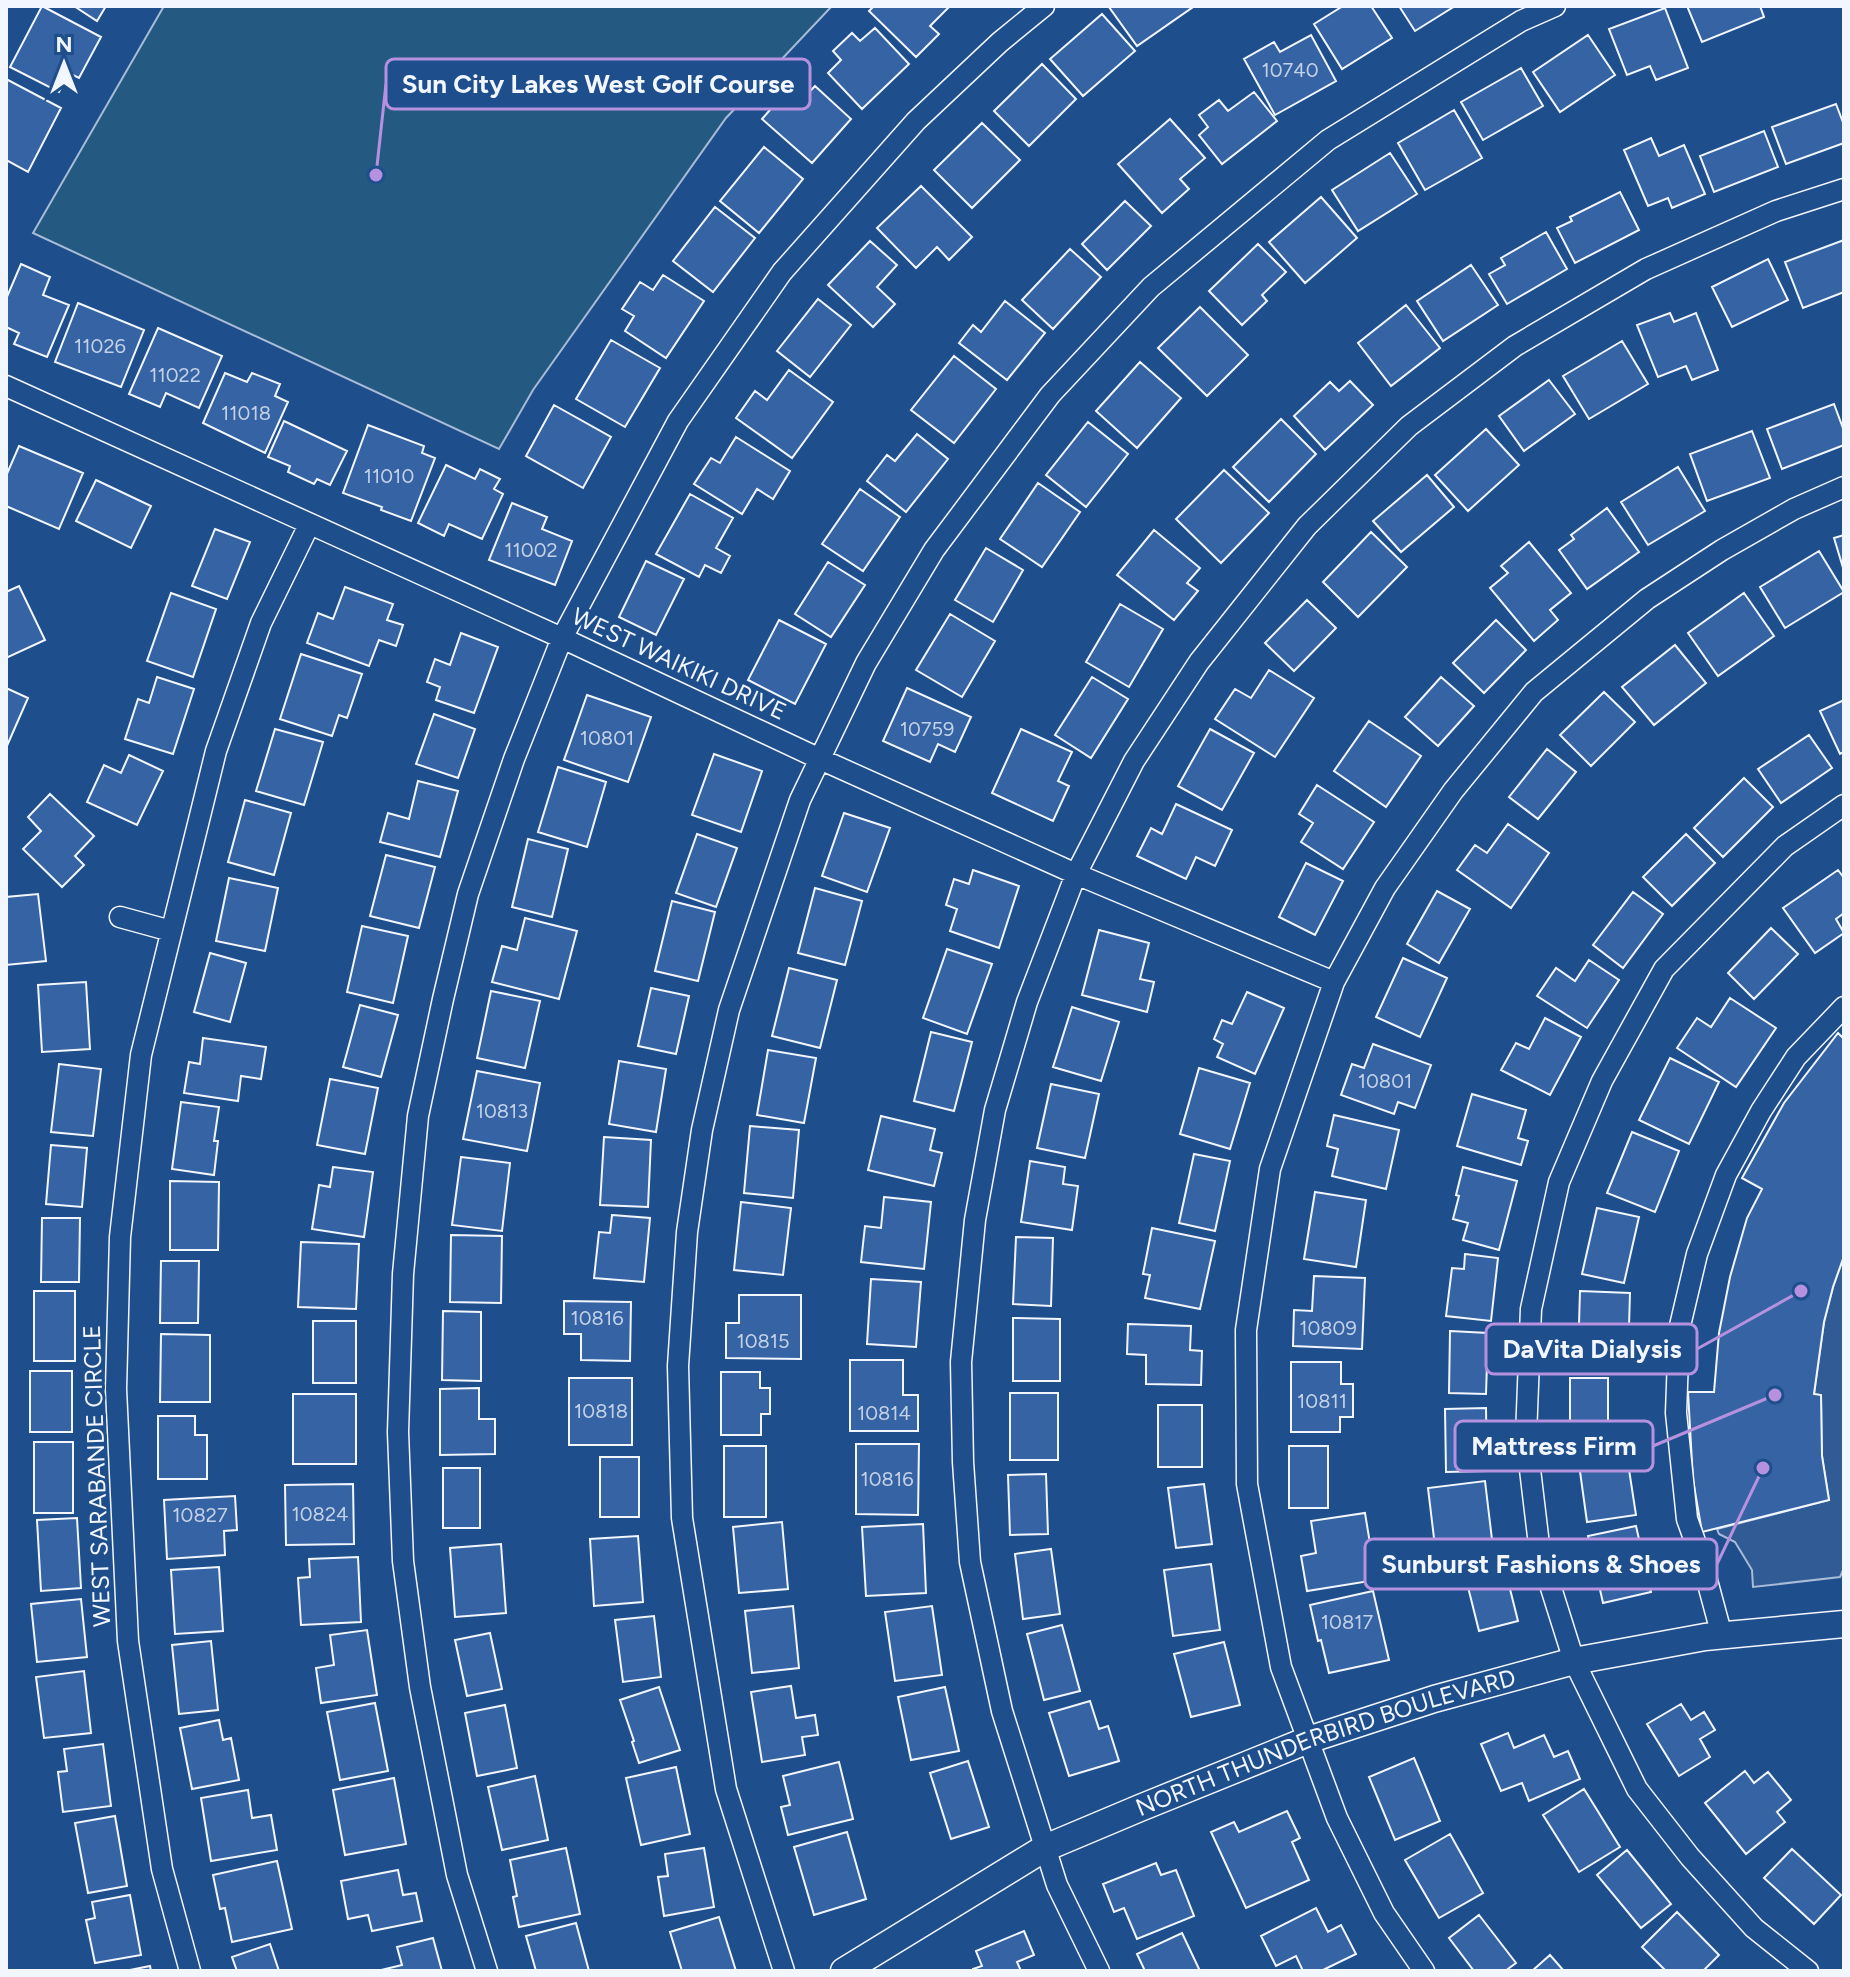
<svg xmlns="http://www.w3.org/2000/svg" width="1850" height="1977" viewBox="0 0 1850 1977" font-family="Figtree,sans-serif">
<rect width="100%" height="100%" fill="#1f4e8c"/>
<!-- green -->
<path fill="#245a82" stroke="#a8bbd7" stroke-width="2" d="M164 6H832L726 118 533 390 499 449 33 233Z"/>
<!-- parking -->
<path fill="#305b95" stroke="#a8bbd7" stroke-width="2" d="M1844 1256V1568L1840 1577 1753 1587 1752 1570 1735 1542 1719 1534 1717 1529 1829 1500 1822 1456 1821 1395 1814 1394 1824 1322 1833 1287Z"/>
<!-- building -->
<path fill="#3563a3" stroke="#f2f6ff" stroke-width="2" d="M42 6 101 37 79 78 69 73 59 92 10 67Z
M74 6H106L97 21Z
M874 6H950L930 26 939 34 916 57 869 11Z
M1110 6H1192L1193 7 1137 46 1109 7Z
M1343 6H1371L1392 38 1342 69 1314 24Z
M1399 6H1455L1415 31Z
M1687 6H1760L1764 17 1702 42Z
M1665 8 1688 68 1656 80 1650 66 1627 75 1609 29Z
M1102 14 1135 51 1083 96 1050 59Z
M875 28 909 64 862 109 828 73 841 60 833 51 852 33 860 41Z
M1311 35 1336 81 1275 115 1244 59 1274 42 1280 52Z
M1588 35 1615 75 1560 112 1533 72Z
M1042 64 1076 99 1029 146 994 111Z
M1521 68 1543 106 1483 140 1461 102Z
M6 79 61 108 28 172 6 160Z
M815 86 851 119 812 163 762 119 783 95 796 106Z
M1254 92 1277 121 1222 164 1199 135 1208 127 1199 115 1219 100 1228 111Z
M1836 104 1844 125V143L1786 164 1772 127Z
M1454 110 1482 158 1425 190 1398 143Z
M1170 119 1205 158 1180 179 1189 189 1162 213 1118 164Z
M982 123 1020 160 972 208 934 170Z
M1764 131 1778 167 1714 192 1700 156Z
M1651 138 1659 156 1684 145 1705 194 1672 208 1668 198 1648 206 1624 150Z
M764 147 803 179 759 233 720 201Z
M1390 153 1417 194 1358 231 1332 190Z
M921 186 972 237 949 260 937 247 916 268 877 228Z
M1620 192 1639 230 1575 263 1557 228 1572 221 1570 217Z
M1321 197 1357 238 1305 283 1269 242Z
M1125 201 1151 226 1107 270 1082 244Z
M715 207 755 238 713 292 673 261Z
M1546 232 1567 269 1507 304 1489 274 1505 265 1501 258Z
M1844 240V292L1803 308 1785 262Z
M870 241 897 265 877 287 895 304 873 327 828 285Z
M1258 244 1286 272 1262 295 1267 301 1242 325 1209 291Z
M1070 249 1101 277 1053 329 1022 300Z
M1768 259 1788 300 1732 327 1712 287Z
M21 264 50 277 43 295 69 305 47 357 14 344 19 333 6 327V299Z
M1471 265 1498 305 1443 341 1417 301Z
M663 275 704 301 666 358 625 331 634 316 622 309 640 282 653 290Z
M818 299 851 325 810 377 777 351Z
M1005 301 1045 333 1007 380 959 343 973 325 981 332Z
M78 303 144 330 121 387 55 362Z
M1406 305 1440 348 1391 386 1358 343Z
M1200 307 1248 355 1207 396 1158 348Z
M1670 313 1674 322 1696 313 1718 370 1692 380 1686 366 1658 377 1637 325Z
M158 328 222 356 199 408 166 393 160 407 129 394Z
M611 340 660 368 625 427 576 399Z
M1622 341 1648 384 1589 419 1563 376Z
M954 356 996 389 954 443 911 410Z
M1140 362 1181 398 1137 448 1096 411Z
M789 370 833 402 792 458 736 418 755 391 767 400Z
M225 373 247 382 252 373 280 384 275 396 288 402 265 453 203 423Z
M1549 380 1575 414 1524 451 1499 416Z
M1350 381 1373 405 1325 450 1294 416 1330 382 1339 391Z
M1834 404 1844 431V445L1782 469 1767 429Z
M554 405 611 437 583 488 526 456Z
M1281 419 1316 454 1269 502 1233 467Z
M284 421 347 451 330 485 317 479 314 484 288 472 290 466 268 457Z
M1088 422 1128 454 1086 507 1046 475Z
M368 425 424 446 422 453 435 458 411 521 381 510 382 507 343 493Z
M1486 429 1519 465 1468 511 1435 475Z
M1752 431 1770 478 1707 501 1690 454Z
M917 434 948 459 906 512 867 481 887 455 895 461Z
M736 437 790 471 773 499 757 489 742 514 694 484 711 458 720 463Z
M19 446 83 473 59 529 6 506V476Z
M446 465 475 479 480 469 500 479 494 489 503 494 482 539 449 524 444 536 418 523Z
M1678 467 1705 511 1648 545 1621 502Z
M1224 470 1269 513 1221 563 1176 519Z
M1427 475 1454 507 1401 552 1373 521Z
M96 480 151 506 131 548 76 521Z
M1038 483 1080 512 1042 567 1000 539Z
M860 489 900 517 863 571 822 544Z
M690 494 733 518 716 548 730 556 721 573 705 565 699 577 656 554Z
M512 503 547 517 542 529 572 541 555 585 489 560Z
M1607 508 1639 552 1587 589 1559 550 1574 539 1571 535Z
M215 529 250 542 227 599 192 586Z
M1154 530 1200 568 1187 583 1198 591 1174 620 1117 575Z
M1371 532 1407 567 1358 617 1323 582Z
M1844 535V571L1834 538Z
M1529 542 1571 593 1550 610 1558 620 1534 641 1490 588 1508 573 1501 566Z
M986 548 1023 570 993 622 955 600Z
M1819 551 1844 592 1785 628 1760 587Z
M646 561 684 579 656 635 619 617Z
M828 562 865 585 831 637 795 614Z
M19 586 45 640 6 658V592Z
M345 587 393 604 387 620 403 625 396 646 379 640 369 666 307 643 318 613 333 619Z
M171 593 216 609 193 677 147 661Z
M1744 593 1774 636 1718 676 1688 633Z
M1307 600 1336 628 1294 671 1265 643Z
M1120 604 1163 629 1129 687 1086 662Z
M950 614 995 641 962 697 916 670Z
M779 620 826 644 795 704 748 680Z
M1496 620 1526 650 1484 693 1453 663Z
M461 633 498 647 474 713 436 700 440 687 427 682 435 659 450 665Z
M1675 645 1706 683 1654 725 1622 687Z
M301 654 362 674 347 718 339 715 332 736 280 719Z
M1269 670 1314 698 1275 757 1215 719 1235 689 1251 698Z
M157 677 194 689 173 754 125 739 138 699 149 703Z
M1092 677 1128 699 1091 758 1055 735Z
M1441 677 1474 706 1438 746 1405 717Z
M6 688 28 698 6 748Z
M907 688 971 717 955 752 938 744 930 762 883 741Z
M1604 692 1635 722 1591 766 1560 735Z
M587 695 651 717 628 782 564 760Z
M1844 700V752L1840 754 1820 711Z
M434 714 475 729 458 778 416 764Z
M1369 721 1421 756 1386 807 1334 771Z
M275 729 323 742 304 805 256 791Z
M1021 729 1072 752 1058 781 1069 786 1053 821 992 793Z
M1210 729 1254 753 1222 810 1178 786Z
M1809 735 1832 768 1781 803 1758 769Z
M1547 749 1576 772 1538 819 1509 797Z
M714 754 762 771 741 832 692 815Z
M129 755 163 771 137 825 87 802 104 765 121 773Z
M558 767 606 782 587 847 538 832Z
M1744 778 1773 807 1723 857 1694 828Z
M418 781 458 791 440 857 380 842 388 813 409 819Z
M1317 785 1374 822 1343 869 1301 842 1313 823 1299 814Z
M50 794 94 836 75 856 84 865 62 887 23 849 41 831 28 817Z
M245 800 291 813 274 875 228 862Z
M1176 804 1232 830 1215 866 1196 857 1186 879 1137 856 1151 828 1162 834Z
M844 813 890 828 867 892 822 876Z
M1508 824 1549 853 1511 908 1457 870 1475 845 1487 853Z
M697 834 737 848 716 907 676 893Z
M1686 834 1715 863 1672 906 1643 877Z
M528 839 568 849 552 917 512 907Z
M386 855 435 867 419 928 370 916Z
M1306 863 1343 881 1315 935 1279 917Z
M973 870 1019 886 999 948 950 931 957 909 946 905 954 879 969 884Z
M1838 870 1844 878V913L1836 919 1844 933 1815 953 1783 908Z
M229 878 278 888 265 951 216 941Z
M815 888 862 901 845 965 798 953Z
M1437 891 1470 909 1439 963 1407 944Z
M1633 892 1663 914 1623 968 1593 945Z
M38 894 46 961 6 965V897Z
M672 901 715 912 698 981 655 971Z
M525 918 577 931 559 999 492 982 502 946 517 950Z
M362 926 408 936 393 1003 347 992Z
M1771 928 1798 954 1754 999 1728 973Z
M1099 930 1149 943 1140 979 1154 982 1147 1012 1082 995Z
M947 949 992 964 967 1034 923 1018Z
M210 953 246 963 230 1022 194 1012Z
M1403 958 1447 978 1420 1037 1376 1017Z
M1589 960 1619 980 1587 1028 1537 996 1556 968 1575 981Z
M789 968 837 980 820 1048 772 1036Z
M86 982 90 1049 42 1052 38 985Z
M651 988 689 996 676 1054 638 1046Z
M491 991 540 1001 525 1068 477 1058Z
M1247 992 1284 1008 1255 1074 1217 1057 1223 1044 1214 1039 1222 1020 1232 1024Z
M1730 998 1776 1028 1736 1087 1677 1048 1697 1018 1711 1027Z
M360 1005 398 1015 381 1077 343 1067Z
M1072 1007 1119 1022 1101 1081 1053 1067Z
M1545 1018 1581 1037 1550 1095 1501 1070 1516 1043 1529 1049Z
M931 1032 972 1042 954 1111 914 1101Z
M1838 1033 1844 1039V1256L1833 1287 1824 1322 1814 1394 1821 1395 1822 1456 1829 1500 1702 1532 1693 1480 1688 1392H1714L1719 1333 1730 1277 1747 1218 1762 1189 1742 1178 1784 1103Z
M203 1038 266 1047 261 1079 241 1076 238 1101 184 1093 189 1062 200 1064Z
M1373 1044 1431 1065 1415 1108 1398 1102 1394 1114 1341 1095 1352 1064 1364 1068Z
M768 1050 816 1058 804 1123 757 1115Z
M1670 1058 1719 1082 1689 1144 1639 1120Z
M619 1061 666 1069 656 1132 609 1124Z
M59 1064 101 1069 93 1136 51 1132Z
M1199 1068 1250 1083 1230 1149 1180 1134Z
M477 1071 540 1083 527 1151 463 1139Z
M330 1079 378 1088 365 1154 317 1145Z
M1051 1084 1099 1094 1085 1158 1037 1148Z
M1472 1094 1526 1110 1518 1138 1528 1141 1521 1165 1457 1146Z
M181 1102 219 1107 214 1141H218L214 1175 172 1169Z
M1334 1115 1399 1130 1386 1189 1332 1176 1338 1149 1327 1146Z
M881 1116 935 1129 930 1150 942 1153 934 1186 868 1170Z
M750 1126 799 1130 793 1198 744 1193Z
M1632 1132 1679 1151 1655 1212 1607 1193Z
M604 1137 651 1140 648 1207 600 1205Z
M51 1145 87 1148 82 1207 46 1204Z
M1194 1154 1230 1161 1215 1231 1179 1223Z
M461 1157 510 1163 502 1231 452 1225Z
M1030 1161 1065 1167 1063 1184 1078 1186 1072 1230 1021 1222Z
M333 1167 373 1172 364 1237 312 1229 319 1185 330 1187Z
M1463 1167 1517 1181 1499 1250 1463 1240 1468 1223 1453 1219 1459 1196 1456 1195Z
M170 1181 219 1182 218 1250H170Z
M1315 1192 1366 1200 1356 1267 1304 1259Z
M884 1197 931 1202 924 1269 861 1262 865 1226 881 1228Z
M741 1202 791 1208 783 1275 734 1270Z
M1597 1208 1639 1217 1624 1283 1582 1274Z
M612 1215 650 1218 644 1282 594 1278 599 1232 610 1233Z
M42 1218H80L79 1282H41Z
M1152 1228 1215 1241 1200 1309 1145 1298 1150 1275 1143 1274Z
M451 1235 502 1236 501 1303 450 1302Z
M1016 1237 1053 1238 1051 1306 1013 1304Z
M301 1242 359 1244 356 1309 298 1307Z
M1465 1254 1498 1258 1491 1321 1446 1316 1452 1268 1464 1269Z
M161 1261H199L198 1323H160Z
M1314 1276 1365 1278 1362 1349 1293 1346 1294 1310 1312 1311Z
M871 1279 921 1282 916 1347 867 1344Z
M34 1291H75V1361H34Z
M1580 1291 1630 1293 1628 1359 1578 1357Z
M739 1295H801V1359L726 1358V1323H739Z
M564 1301 631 1302 630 1361 581 1360V1334H564Z
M443 1311 481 1312V1381L442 1380Z
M1013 1318 1060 1319V1381H1013Z
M313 1321H356V1383H313Z
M1128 1324 1191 1326 1190 1350 1202 1351 1201 1385 1146 1384V1355L1127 1354Z
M1450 1331 1488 1333 1486 1394 1449 1393Z
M161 1334 210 1335V1402H160Z
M850 1360H903V1395H918V1431H850Z
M1291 1362H1341V1384H1353V1417H1340V1432H1291Z
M30 1371H72V1432H30Z
M721 1372H760V1388H770V1414H761V1435H721Z
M569 1378H632V1445H569Z
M1570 1378H1608V1439H1570Z
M479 1388V1419H495V1454L440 1455V1389Z
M1010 1393H1058V1460H1010Z
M293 1394H356V1464H293Z
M1158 1405H1202V1467H1158Z
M1486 1408 1487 1471 1446 1472 1445 1409Z
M158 1416H195V1435H207V1479H158Z
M34 1442H73V1513H34Z
M856 1444H919L918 1515 856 1514Z
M724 1446H766V1517H724Z
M1289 1446H1328V1508H1289Z
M1626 1450 1636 1515 1587 1522 1578 1457Z
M600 1457H639V1517H600Z
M443 1468H480V1528H443Z
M1046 1474 1048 1534 1010 1535 1008 1475Z
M1485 1481 1493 1548 1436 1555 1428 1488Z
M353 1484 354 1544 286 1545 285 1485Z
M1204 1484 1212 1544 1176 1548 1168 1488Z
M235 1496 237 1530 224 1531 225 1555 167 1559 164 1500Z
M1365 1513 1376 1580 1307 1591 1301 1556 1316 1553 1311 1521Z
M77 1518 81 1588 41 1591 37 1520Z
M782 1522 788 1589 739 1593 733 1527Z
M923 1524 926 1593 866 1596 862 1527Z
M1636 1526 1651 1592 1603 1603 1588 1536Z
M638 1536 643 1602 594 1606 590 1539Z
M501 1544 506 1613 455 1617 450 1548Z
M1051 1549 1060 1614 1023 1619 1015 1554Z
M1501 1553 1518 1621 1479 1631 1462 1563Z
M358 1557 361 1622 301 1625 298 1578 310 1577 309 1559Z
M1211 1564 1220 1630 1173 1636 1164 1570Z
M219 1567 223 1631 175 1634 171 1570Z
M1373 1591 1389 1660 1329 1673 1321 1640 1318 1641 1310 1605Z
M81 1599 87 1657 37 1662 31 1604Z
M793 1606 799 1668 752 1673 745 1611Z
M932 1606 942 1675 895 1681 885 1612Z
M654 1616 661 1677 623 1682 615 1620Z
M1062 1625 1080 1691 1044 1700 1027 1634Z
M367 1630 377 1695 321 1703 316 1668 334 1665 330 1635Z
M490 1633 502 1689 467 1696 455 1640Z
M211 1641 218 1710 179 1714 172 1645Z
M1224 1642 1240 1705 1191 1717 1174 1654Z
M84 1671 91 1733 44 1738 36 1677Z
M791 1686 796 1718 815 1715 818 1735 802 1737 805 1755 762 1762 751 1692Z
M659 1687 680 1750 639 1763 632 1742 634 1741 620 1700Z
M945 1687 959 1751 911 1760 898 1697Z
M1090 1701 1099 1729 1108 1726 1119 1761 1069 1776 1049 1713Z
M375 1703 388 1771 340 1780 327 1712Z
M1681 1704 1691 1720 1704 1712 1715 1730 1700 1739 1710 1757 1679 1776 1647 1724Z
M505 1705 517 1768 477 1776 465 1713Z
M219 1720 223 1740 231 1738 239 1780 192 1789 180 1728Z
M1508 1733 1514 1748 1544 1735 1554 1757 1568 1751 1580 1779 1529 1801 1522 1783 1501 1791 1481 1744Z
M103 1744 111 1806 63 1812 58 1772 67 1771 64 1749Z
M1414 1758 1440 1821 1395 1840 1369 1777Z
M968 1761 989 1827 951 1839 930 1773Z
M839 1762 853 1819 788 1835 781 1807 790 1805 783 1776Z
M676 1767 690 1834 641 1845 626 1778Z
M1745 1771 1754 1783 1768 1772 1791 1800 1777 1812 1785 1822 1746 1854 1705 1803Z
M535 1776 548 1840 502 1850 488 1787Z
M394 1778 406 1844 345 1855 333 1790Z
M1584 1789 1620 1847 1579 1872 1543 1815Z
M248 1790 252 1818 271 1815 277 1850 211 1861 201 1798Z
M1287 1811 1300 1838 1292 1842 1309 1880 1246 1908 1211 1832 1234 1822 1239 1832Z
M115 1816 127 1886 88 1893 75 1823Z
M847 1832 866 1899 814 1915 794 1847Z
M1450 1834 1483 1893 1439 1918 1405 1860Z
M566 1848 580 1914 519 1927 513 1897 517 1896 510 1860Z
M704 1848 714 1907 664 1916 658 1877 668 1876 665 1854Z
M1792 1849 1841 1895 1814 1924 1764 1878Z
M1627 1850 1671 1904 1641 1928 1597 1875Z
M277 1861 292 1929 232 1942 225 1908 220 1909 213 1875Z
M1156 1863 1161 1875 1176 1870 1194 1916 1137 1939 1124 1908 1114 1912 1103 1884Z
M398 1870 403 1895 416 1893 422 1921 372 1931 368 1915 348 1919 341 1881Z
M130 1895 141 1955 95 1963 86 1920 95 1918 92 1902Z
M1316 1908 1328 1932 1341 1925 1356 1954 1321 1971H1303L1296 1956 1276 1966 1261 1936Z
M1677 1912 1719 1955 1703 1971H1666L1642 1947Z
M1479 1915 1516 1963 1505 1971H1474L1449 1938Z
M719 1917 736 1971H682L670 1932Z
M576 1923 589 1971H536L526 1936Z
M1024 1931 1034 1955 1017 1962 1021 1971H973V1969L982 1966 976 1951Z
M1182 1933 1200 1971H1145L1137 1954Z
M433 1938 442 1971H377L402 1965 397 1947Z
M270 1944 279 1971H237L232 1957Z
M1550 1955 1564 1971H1532Z
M150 1966 151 1971H125Z"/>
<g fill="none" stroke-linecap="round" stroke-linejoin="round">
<defs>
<path id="minor" d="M6 386 562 638 820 759 1076 874 1334 982
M120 917 171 931
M1722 1636 1701 1558 1687 1519 1676 1413 1679 1330 1697 1254 1726 1175 1761 1111 1796 1057 1844 1007
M190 1971 162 1869 128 1641 116 1389 120 1237 141 1055 216 751 261 623 309 525
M487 1971 457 1875 420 1687 403 1561 398 1432 403 1274 418 1116 443 999 468 894 514 759 562 638 678 421 782 272 916 121 1000 42 1044 6
M784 1971 726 1789 682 1518 678 1366 687 1232 702 1130 729 1010 800 800 866 663 934 550 1050 395 1151 287 1328 140 1521 21 1555 6
M1099 1971 1057 1885 1002 1711 970 1562 963 1462 961 1362 975 1220 995 1110 1027 1002 1076 874 1134 761 1199 662 1307 526 1409 426 1515 346 1646 269 1776 211 1844 189
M1424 1971 1384 1913 1337 1818 1281 1667 1247 1484 1246 1330 1270 1169 1334 982 1385 888 1453 791 1534 692 1647 599 1722 550 1794 509 1844 487
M1808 1971 1754 1928 1690 1857 1637 1789 1574 1661 1540 1553 1526 1436 1531 1309 1559 1182 1602 1081 1664 969 1785 846 1844 805"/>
<g id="tertiary">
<path id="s1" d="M844 1971 1045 1848 1140 1808 1308 1740 1434 1699 1574 1661 1705 1637 1844 1624"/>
</g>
</defs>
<!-- minor casing -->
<use href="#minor" stroke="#f2f6ff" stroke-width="23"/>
<!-- tertiary casing -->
<use href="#tertiary" stroke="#f2f6ff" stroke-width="29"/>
<!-- minor -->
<use href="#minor" stroke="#1f4e8c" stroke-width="20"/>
<!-- tertiary -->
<use href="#tertiary" stroke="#1f4e8c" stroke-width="26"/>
</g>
<g text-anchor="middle" stroke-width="6" stroke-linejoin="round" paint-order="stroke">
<!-- number labels -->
<g font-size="20" fill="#c3d1e8">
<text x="1290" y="77">10740</text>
<text x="100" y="353">11026</text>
<text x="175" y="382">11022</text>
<text x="246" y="420">11018</text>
<text x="389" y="483">11010</text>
<text x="531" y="557">11002</text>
<text x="927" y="736">10759</text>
<text x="607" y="745">10801</text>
<text x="1385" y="1088">10801</text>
<text x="502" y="1118">10813</text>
<text x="597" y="1325">10816</text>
<text x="1328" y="1335">10809</text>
<text x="763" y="1348">10815</text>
<text x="1322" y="1408">10811</text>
<text x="601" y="1418">10818</text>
<text x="884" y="1420">10814</text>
<text x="887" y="1486">10816</text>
<text x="320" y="1521">10824</text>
<text x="200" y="1522">10827</text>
<text x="1347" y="1629">10817</text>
</g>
<!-- street labels -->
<g font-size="24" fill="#f2f6ff" stroke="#1f4e8c">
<text transform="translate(679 664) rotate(25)" y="8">WEST WAIKIKI DRIVE</text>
<text transform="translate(97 1476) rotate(-92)" y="8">WEST SARABANDE CIRCLE</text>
<text dy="8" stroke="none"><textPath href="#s1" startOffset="536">NORTH THUNDERBIRD BOULEVARD</textPath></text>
</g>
</g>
<!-- callouts -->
<path fill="none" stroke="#b691df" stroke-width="3" d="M376 175L386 84M1801 1291L1697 1349M1775 1395L1653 1446M1763 1468L1717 1564"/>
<g fill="#b691df" stroke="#1f4e8c" stroke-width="3">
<circle cx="376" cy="175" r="8"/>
<circle cx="1801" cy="1291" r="8"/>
<circle cx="1775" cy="1395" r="8"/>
<circle cx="1763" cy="1468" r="8"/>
</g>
<g fill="#1f4e8c" stroke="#b691df" stroke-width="3">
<rect x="386" y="59" width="424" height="50" rx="8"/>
<rect x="1486" y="1324" width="211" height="50" rx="8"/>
<rect x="1455" y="1421" width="198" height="50" rx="8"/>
<rect x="1365" y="1539" width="352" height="50" rx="8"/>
</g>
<g font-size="26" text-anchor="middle" font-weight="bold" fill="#f2f6ff">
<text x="598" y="93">Sun City Lakes West Golf Course</text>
<text x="1592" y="1358">DaVita Dialysis</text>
<text x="1554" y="1455">Mattress Firm</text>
<text x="1541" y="1573">Sunburst Fashions &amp; Shoes</text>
</g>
<!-- border -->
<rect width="1850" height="1977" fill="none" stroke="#f2f6ff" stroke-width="16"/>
<!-- north arrow -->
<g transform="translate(64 64)" stroke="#1f4e8c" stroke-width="6" paint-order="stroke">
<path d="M0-6L14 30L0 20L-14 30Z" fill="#f2f6ff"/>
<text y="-12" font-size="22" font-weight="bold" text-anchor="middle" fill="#f2f6ff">N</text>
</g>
</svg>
